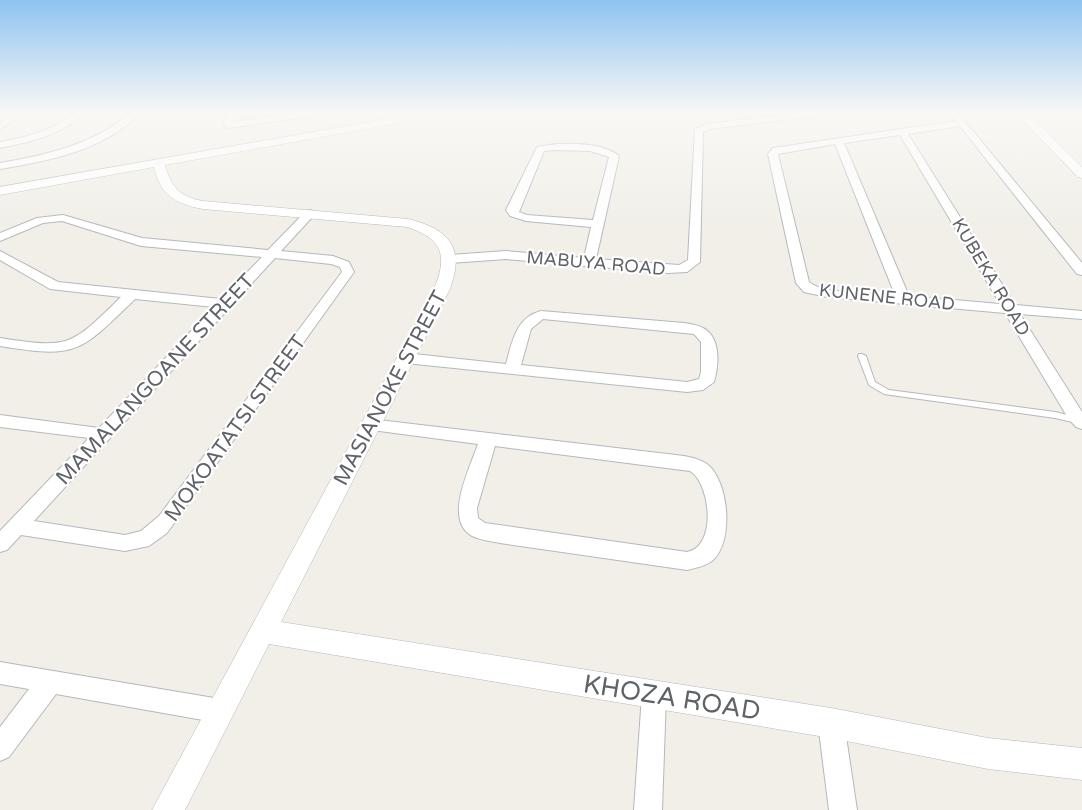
<svg xmlns="http://www.w3.org/2000/svg" width="1082" height="810" viewBox="0 0 1082 810" font-family="'Varela Round',sans-serif">
<rect width="100%" height="100%" fill="#f1efe8"/>
<g fill="none" stroke-linecap="round" stroke-linejoin="round">
<defs>
<path id="service" d="M859 354H862L866 356 875 382 889 390 1055 412 1080 418 1081 420 1077 423 1055 418 884 394 869 385 858 356Z"/>
<path id="minor" d="M14 112H23L0 130V123Z
M76 112H85C63 135 30 142 0 148V142C28 137 54 130 76 112Z
M132 112H141C106 150 49 161 0 169V163C48 155 94 144 132 112Z
M229 112H237L232 122 302 112H323L319 115 228 128 223 123Z
M807 112H830L826 115 709 129 703 132 700 262 687 272 668 273 506 259 450 263 444 259 450 255 506 251 584 258 591 227 526 221 510 216 506 210 537 147C558 142 602 141 619 156L596 259 679 265 688 260 695 129 707 124ZM556 150 590 151 609 157 593 220 527 215 519 212 544 151Z
M949 112H957L1082 263V275L1077 274 960 126 908 134 1015 305 1082 311V319L1020 314 1082 412V429L1076 427 1068 418 1005 313 827 297 804 292 796 283 768 154 773 148 956 121ZM900 135 1000 304 909 296 844 143ZM835 144 895 295C876 293 822 294 809 282L778 154Z
M310 210 316 213 281 251 333 256 349 262 354 272 167 533 149 546 125 551 21 535 7 550 0 552V531L89 438 0 427V415L99 428 214 307 135 299C80 352 78 359 0 346V338C70 349 71 346 121 297L50 289 0 260V251L58 282 221 299 262 257 141 246 62 221 43 223 0 241V233L37 218 63 215 142 238 268 250 306 211ZM275 258 331 264 340 267 342 272 159 516 141 531 125 535 34 521Z
M541 311 684 323C690 324 698 325 703 328 721 337 719 366 714 382L703 390 687 392 405 363 397 358 405 353 506 364C512 342 516 317 541 311ZM543 319 694 334 701 342V372L699 379 687 382 521 365 531 329Z
M370 419 676 455C686 456 698 458 707 464 729 481 734 541 713 560 707 566 695 568 687 570L500 543C491 541 480 540 472 536 443 520 470 468 478 444L364 429 361 425 364 421ZM495 446 690 471C711 484 717 547 687 552L485 523 478 518 477 508Z
M0 662 220 699 229 702 232 711 229 720 220 723 56 694 9 757 0 761V727L29 689 0 684Z
M654 683 663 687 666 695 662 810H634L642 695 645 687Z
M831 710 840 714 844 723 857 810H829L818 723 822 714Z"/>
<path id="tertiary" d="M427 112H448L443 115 165 165C171 187 180 197 203 201L408 219C450 229 466 249 449 291L281 622 831 708 988 738 1082 748V780L988 769 831 738 269 644 185 810H152L433 291C448 257 444 239 407 227L203 209C176 204 160 195 154 167L0 195V187Z
M1015 112H1026L1082 167V178L1078 177Z"/>
</defs>
<!-- service casing -->
<use href="#service" stroke="#b5b8bc" stroke-width="2"/>
<!-- minor casing -->
<use href="#minor" stroke="#b5b8bc" stroke-width="2"/>
<!-- tertiary casing -->
<use href="#tertiary" stroke="#b5b8bc" stroke-width="1"/>
<!-- service -->
<use href="#service" fill="#fff" fill-rule="evenodd"/>
<!-- minor -->
<use href="#minor" fill="#fff" fill-rule="evenodd"/>
<!-- tertiary -->
<use href="#tertiary" fill="#fff" fill-rule="evenodd"/>
</g>
<!-- sky -->
<linearGradient id="sky" x2="0" y2="1"><stop stop-color="#8fc3f1"/><stop offset="0.5" stop-color="#f9f8f5"/><stop offset="1" stop-color="#f9f8f5" stop-opacity="0"/></linearGradient>
<rect width="1082" height="225" fill="url(#sky)"/>
<g text-anchor="middle" stroke-width="4.5" stroke-linejoin="round" paint-order="stroke">
<!-- far-street labels -->
<g font-size="18" fill="#5f6368" stroke="#fff">
<text transform="translate(596 263) rotate(5)" y="6">MABUYA ROAD</text>
<text transform="translate(991 277) rotate(59)" y="6">KUBEKA ROAD</text>
<text transform="translate(887 297) rotate(6)" y="6">KUNENE ROAD</text>
</g>
<!-- street labels -->
<g font-size="21" fill="#5f6368" stroke="#fff">
<text transform="translate(155 379) rotate(-47)" y="7">MAMALANGOANE STREET</text>
<text transform="translate(390 388) rotate(-62)" y="7">MASIANOKE STREET</text>
<text transform="translate(235 428) rotate(-54)" y="7">MOKOATATSI STREET</text>
</g>
<!-- near-street labels -->
<g font-size="26" fill="#5f6368" stroke="#fff">
<text transform="translate(672 697) rotate(9)" y="9">KHOZA ROAD</text>
</g>
</g>
</svg>
